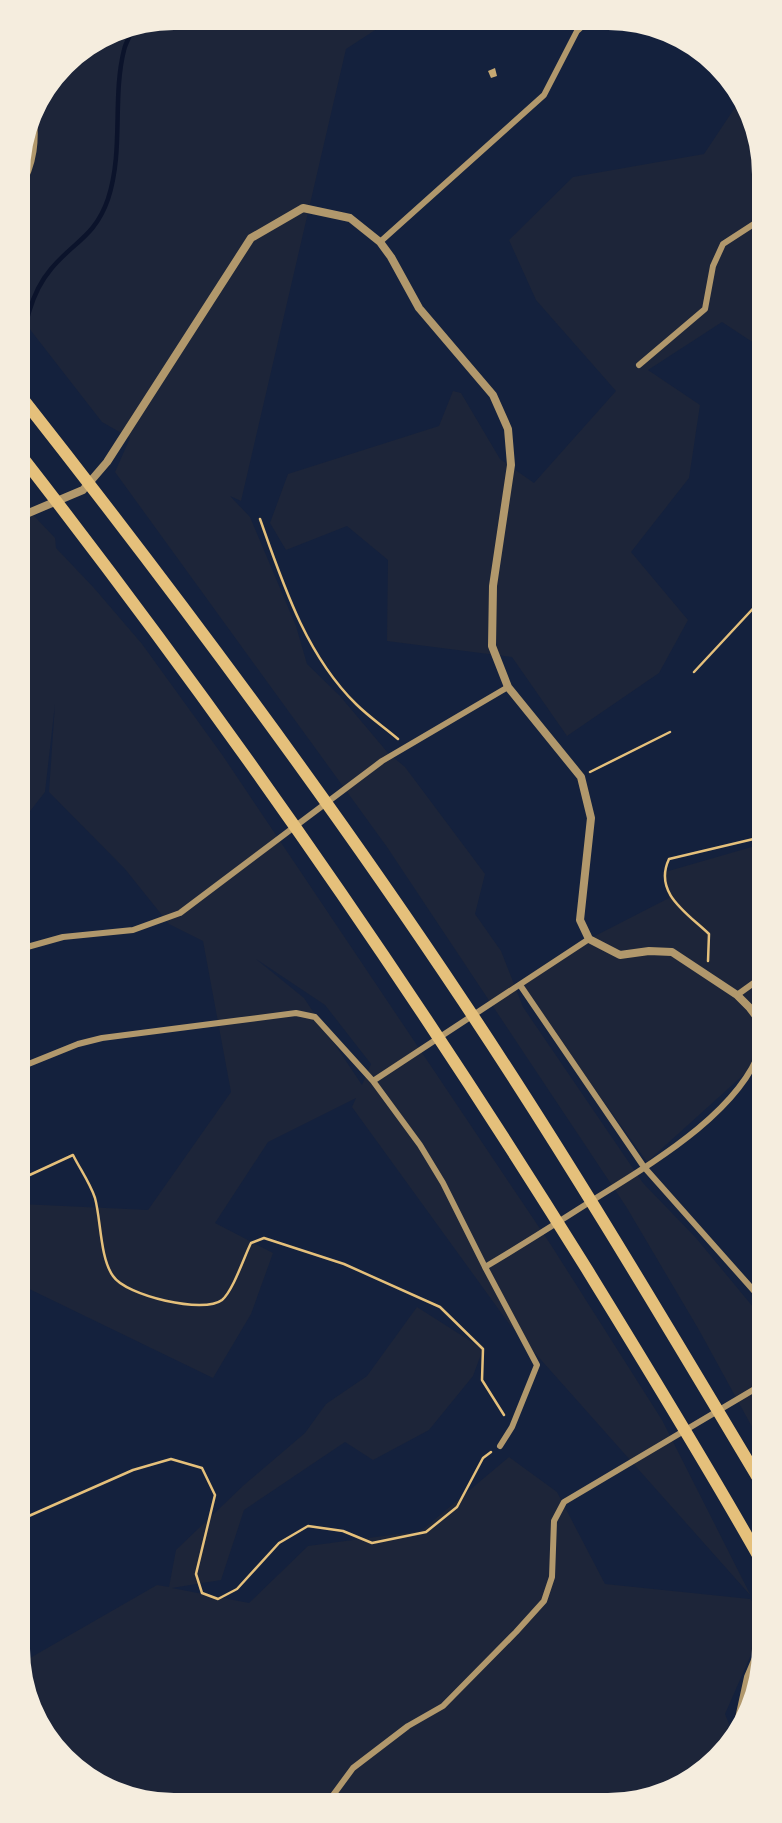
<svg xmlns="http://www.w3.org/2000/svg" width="782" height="1823" viewBox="0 0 782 1823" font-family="'Fira Sans Condensed',sans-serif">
<rect width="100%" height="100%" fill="#14213d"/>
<!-- green -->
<path fill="#1d2539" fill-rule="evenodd" d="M174 18 400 19 389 21 346 49 241 501 230 496 250 517 296 626 307 664 340 696 388 753 405 767 485 874 475 914 501 951 523 1007 643 1183 696 1238 763 1319V1452L757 1436 699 1330 627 1208 387 847 115 472 130 438 102 422 18 314V164L33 105 71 57 115 29Z
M740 100 759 134 760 347 722 322 648 370 700 405 689 478 631 552 688 620 659 673 567 736 512 657 387 641 388 560 347 526 286 550 270 523 288 474 439 426 453 391 461 393 500 459 534 483 616 391 536 300 509 240 573 177 704 154Z
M19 500 55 538 56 548 94 588 142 644 223 756 551 1245 662 1420 751 1596 510 1325 352 1107 356 1098 268 1142 215 1223 273 1253 251 1314 213 1378 21 1285V1204L148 1210 231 1092 203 941 169 924 125 869 49 792 55 704 45 792 20 824ZM256 959 325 1005 371 1064 362 1085 304 998Z
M762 844V1049L750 1069 647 1162 520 985 589 939 669 898 665 872Z
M417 1307 483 1349 473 1376 429 1430 373 1460 345 1442 244 1510 221 1580 172 1588 249 1603 308 1546 421 1531 509 1457 557 1492 605 1584 750 1599 764 1613V1625L725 1714 733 1734 726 1752 648 1800 144 1803 71 1766 23 1689V1662L157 1585 169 1587 176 1550 244 1485 305 1433 326 1404 367 1376Z"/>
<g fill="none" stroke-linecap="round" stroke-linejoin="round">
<!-- stream -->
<path stroke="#0b132b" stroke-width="4.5" d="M19 365C24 332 28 296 51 269 73 242 95 237 108 199 124 150 112 98 124 50 126 41 132 33 135 25"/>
</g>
<!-- building -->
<path fill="#c6a872" d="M495 68 497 76 491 78 488 71Z"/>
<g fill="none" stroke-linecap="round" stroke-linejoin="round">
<!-- path -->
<path stroke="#e5c07b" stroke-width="2.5" d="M760 484 754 504 760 513
M260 519C283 584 306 655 356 704 369 717 384 727 398 739
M694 672 761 600
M590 772 670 732
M708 961 709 934C687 913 653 893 669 859L762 837
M21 1179 73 1155C80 1169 90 1183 95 1198 101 1220 100 1258 113 1276 126 1296 204 1314 222 1300 233 1291 244 1257 251 1243L264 1238 344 1264 440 1307 483 1349 482 1380 504 1415
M22 1519 133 1470 171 1459 202 1468 215 1495 196 1574 202 1593 218 1599 237 1589 279 1543 308 1526 343 1531 372 1543 426 1532 457 1507 483 1458 491 1452"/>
<!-- minor -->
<path stroke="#b1986c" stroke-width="6" d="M380 242 544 95 577 31 589 20
M639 365 705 309 713 266 723 244 760 220
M589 939 373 1081 420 1145 443 1183 485 1267C519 1247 552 1226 585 1205 643 1168 738 1116 761 1048
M20 949 63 937 133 930 180 913 382 761 508 687
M520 985 644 1167 763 1301
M737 995 762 977
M21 1067 78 1044 102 1038 296 1013 315 1017 373 1081
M485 1267 537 1365 512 1427 500 1446
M328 1802 353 1768 408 1726 443 1706 516 1632 544 1601 552 1577 554 1521 564 1502 763 1384"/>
<!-- tertiary -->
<path stroke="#b1986c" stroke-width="8" d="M18 190C34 164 36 139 32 110
M19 517 83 490 107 462 251 238 303 208 350 218 380 242 391 257 419 308 493 395 508 429 511 465 493 586 492 646 508 687 581 777 591 818 580 920 589 939 620 955 649 951 672 952 737 995 750 1008 759 1020 762 1049
M738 1723 748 1677 764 1639"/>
<!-- motorway -->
<path stroke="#e5c07b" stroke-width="12" d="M19 394C174 591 324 792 463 1001 569 1160 666 1324 764 1488
M19 453C223 715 413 989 588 1271 648 1369 708 1466 764 1566"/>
</g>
<!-- crop -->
<path d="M0 0H782V1823H0ZM174 30H608A144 144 0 0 1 752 174V1649A144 144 0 0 1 608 1793H174A144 144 0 0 1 30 1649V174A144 144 0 0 1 174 30Z" fill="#f5edde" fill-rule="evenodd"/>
</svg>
